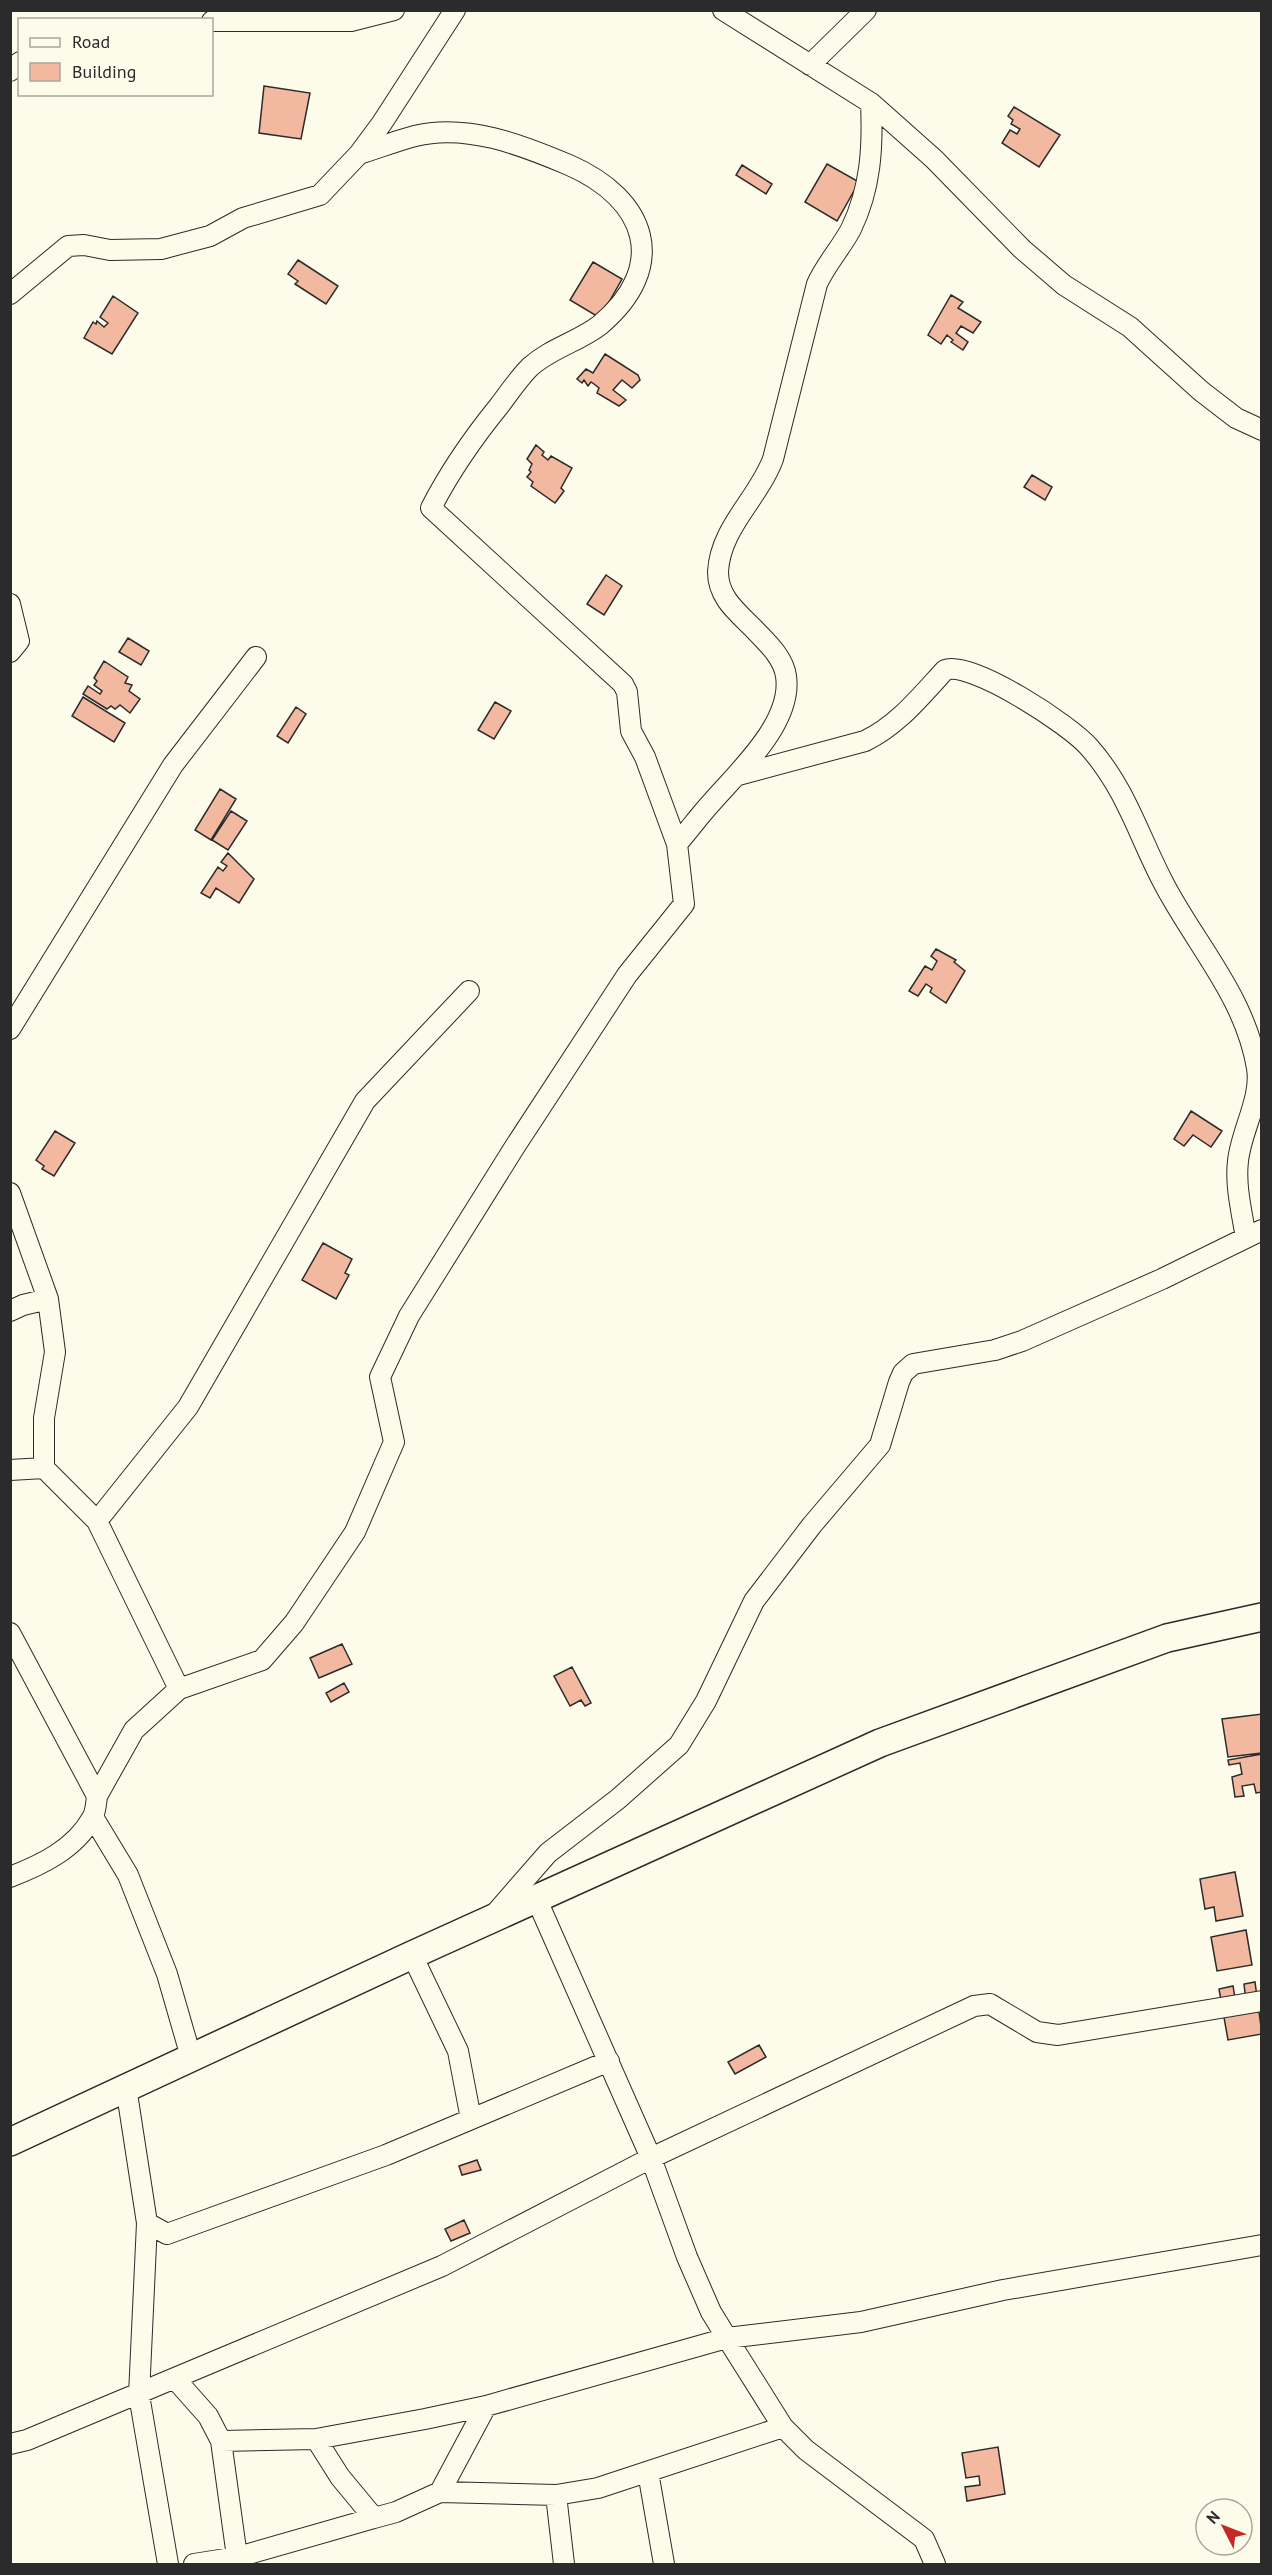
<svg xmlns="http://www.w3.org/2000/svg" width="1272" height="2575" viewBox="0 0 1272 2575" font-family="'PT Sans',sans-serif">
<rect width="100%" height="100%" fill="#fdfbea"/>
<!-- building -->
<path fill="#f2b8a0" stroke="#2b2b2b" stroke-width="1.5" d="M264 86 310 93 301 139 259 133Z
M1014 107 1060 135 1039 167 1002 143 1010 130 1017 134 1020 129 1011 124 1013 120 1008 116Z
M827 164 859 182 837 221 805 202Z
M742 165 772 184 766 194 736 175Z
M298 260 338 286 326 304 295 284 298 281 288 274Z
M593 262 622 279 600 318 570 300Z
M951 295 963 302 958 308 981 322 973 333 961 326 956 333 968 342 963 350 951 342 953 340 947 335 941 344 928 335Z
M113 296 138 313 112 354 84 338 93 322 96 324 97 321 104 327 108 323 100 317Z
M605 354 638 375 640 380 632 388 622 380 613 390 626 400 619 406 597 393 599 388 594 384 591 382 588 386 584 380 582 383 577 379 586 369 593 373Z
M536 445 544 452 542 455 548 460 551 456 572 468 561 488 564 491 555 503 531 486 533 482 527 477 531 472 529 470 532 464 527 459Z
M1032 475 1052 487 1045 500 1024 487Z
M606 575 622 586 604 615 587 604Z
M128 638 149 651 141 665 119 652Z
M104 661 128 677 125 683 132 685 129 691 140 699 130 713 120 705 115 709 111 706 107 709 83 694 88 686 100 694 102 691 94 685 97 681 94 678Z
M83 697 125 723 114 742 72 716Z
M495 702 511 711 494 739 478 730Z
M296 707 306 714 288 743 277 736Z
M220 789 236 799 211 840 195 830Z
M231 811 247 821 228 850 212 840Z
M228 853 254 879 239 903 216 888 210 898 201 893 218 867 223 871 227 866 221 862Z
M936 949 956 960 954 962 965 971 946 1003 930 992 932 988 926 984 918 996 909 991 925 966 932 970 937 961 931 956Z
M1191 1111 1222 1131 1211 1147 1193 1135 1184 1146 1174 1139Z
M55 1131 75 1143 54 1176 42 1169 44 1166 36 1160Z
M323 1243 352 1259 345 1273 349 1275 336 1299 302 1280Z
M342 1644 352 1664 319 1678 310 1658Z
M572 1667 591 1703 585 1706 581 1700 570 1706 554 1676Z
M344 1683 349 1692 331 1702 326 1693Z
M1262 1714V1753L1228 1757 1222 1719Z
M1262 1754V1792L1256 1793 1254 1784 1242 1786 1244 1796 1235 1797 1232 1777 1242 1774 1240 1763 1229 1765 1228 1760Z
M1235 1872 1243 1916 1216 1921 1214 1907 1205 1909 1200 1879Z
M1246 1930 1252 1965 1217 1971 1211 1937Z
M1255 1982 1262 2034 1228 2040 1219 1989 1233 1986 1236 2004 1246 2002 1244 1984Z
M759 2045 766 2057 735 2074 728 2062Z
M477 2160 481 2170 462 2175 459 2166Z
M464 2220 470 2233 451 2241 445 2229Z
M998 2447 1005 2494 967 2501 965 2487 980 2485 979 2476 966 2478 962 2453Z"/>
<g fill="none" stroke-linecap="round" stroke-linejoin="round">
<defs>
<path id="street" d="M723 10 871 103 934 159 1022 249 1064 285 1130 327 1201 391 1236 418 1262 430
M212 21H351L394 10
M810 65 866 10
M10 71 20 62
M10 294 68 246 84 245 110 250 161 249 210 236 243 218 320 195 359 154 382 123 455 10
M10 604 19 641 10 652
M738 775 865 741C898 725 920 697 945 670 971 660 1070 725 1089 747 1126 789 1138 834 1163 882 1195 944 1245 996 1257 1068 1262 1098 1241 1131 1238 1161 1235 1186 1242 1213 1246 1238
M677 844C689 830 700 815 712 802 739 771 793 722 786 676 783 656 765 641 753 628 736 611 718 597 718 572 720 528 758 499 773 459L817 284C826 264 841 248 851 229 871 188 873 147 871 103
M10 1029 173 765 256 657
M10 1193 48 1299 55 1352 44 1418V1468L10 1470
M10 1311 23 1305 48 1299
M44 1468 97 1521 179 1689
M97 1521 188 1407 365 1101 469 991
M10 1633 97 1796C96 1803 96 1812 92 1818 75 1849 41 1865 10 1877
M97 1796 134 1730 179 1689 262 1660 294 1623 355 1532 394 1442 380 1377 409 1316 514 1148 627 975 684 904 677 844 645 757 631 731 627 692 623 684 431 508C450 471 473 438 499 406 509 393 518 379 530 367 551 348 578 342 600 325 670 266 647 199 569 165 522 145 466 123 415 136 396 141 378 148 359 154
M93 1817 128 1875 167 1974 191 2057
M536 1898 651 2158 687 2257 711 2312 727 2338 783 2427 806 2450 924 2539 935 2564
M493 1916 548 1853 618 1799 679 1745 706 1701 754 1601 812 1525 880 1445 899 1382 903 1373 913 1364 995 1350 1022 1341 1162 1279 1262 1230
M412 1955 458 2051 471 2119
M126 2087 147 2223 167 2234 386 2155 609 2061
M147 2223 139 2395 168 2564
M176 2380 208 2416 221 2441 316 2439 425 2419 486 2406 727 2338 861 2322 1003 2290 1262 2245
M316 2439 340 2477 374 2518 396 2512 440 2492 556 2495 598 2488 783 2427
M221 2441 238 2564
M10 2444 27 2440 442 2266 651 2158 974 2006 990 2004 1037 2032 1058 2035 1262 2001
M648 2472 664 2564
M440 2492 486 2406
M556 2495 564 2564
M194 2564 238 2557 374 2518"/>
<path id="secondary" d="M10 2142 412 1955 880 1743 1167 1638 1262 1617"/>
</defs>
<!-- street casing -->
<use href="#street" stroke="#2b2b2b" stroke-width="22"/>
<!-- secondary casing -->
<use href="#secondary" stroke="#2b2b2b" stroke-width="30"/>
<!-- street -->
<use href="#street" stroke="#fdfbea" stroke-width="20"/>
<!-- secondary -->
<use href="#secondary" stroke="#fdfbea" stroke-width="27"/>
</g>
<!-- border -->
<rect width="1272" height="2575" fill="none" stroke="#2b2b2b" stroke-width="24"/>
<!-- legend -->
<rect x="18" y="18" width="195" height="78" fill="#fdfbea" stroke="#a9a89e" stroke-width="1.5"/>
<rect x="30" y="38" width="30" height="9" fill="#fdfbea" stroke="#a9a89e" stroke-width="1.5"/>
<text x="72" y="48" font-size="18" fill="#2b2b2b">Road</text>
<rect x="30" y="63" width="30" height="18" fill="#f2b8a0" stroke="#a9a89e" stroke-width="1.5"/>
<text x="72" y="78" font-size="18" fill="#2b2b2b">Building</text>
<!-- north arrow -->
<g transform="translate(1224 2527) rotate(312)"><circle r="28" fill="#fdfbea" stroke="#a9a89e" stroke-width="1.5"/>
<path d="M0-4.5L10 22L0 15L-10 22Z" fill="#c62828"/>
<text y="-9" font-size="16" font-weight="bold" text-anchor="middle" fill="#2b2b2b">N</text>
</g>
</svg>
